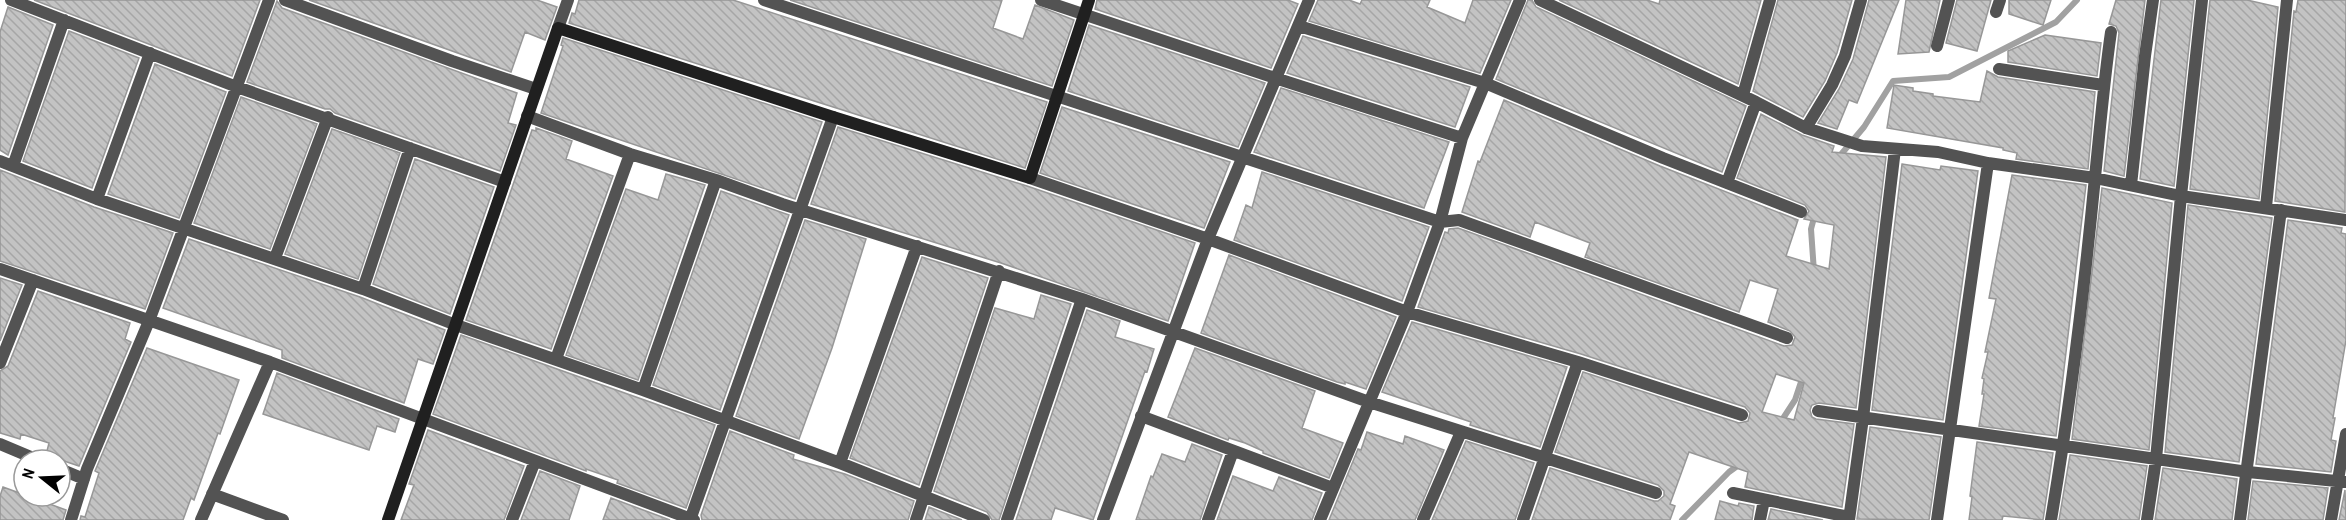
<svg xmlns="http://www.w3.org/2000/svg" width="2346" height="520" viewBox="0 0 2346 520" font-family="'Archivo Narrow',sans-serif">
<defs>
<pattern id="building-back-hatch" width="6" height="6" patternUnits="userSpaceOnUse" patternTransform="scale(1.5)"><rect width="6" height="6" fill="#c3c3c3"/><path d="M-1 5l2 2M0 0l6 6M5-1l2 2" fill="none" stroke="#a6a6a6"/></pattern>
</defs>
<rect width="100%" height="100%" fill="#fff"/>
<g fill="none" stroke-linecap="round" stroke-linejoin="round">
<!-- stream -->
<path stroke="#a1a1a1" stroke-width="6" d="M1838 158 1864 127 1893 81 1949 77 2056 22 2077 0
M1814 272 1811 229 1815 214
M1780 423 1795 400 1803 376
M1682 520 1729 472 1740 464"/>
</g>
<!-- building -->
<path fill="url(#building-back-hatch)" stroke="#979797" stroke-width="1.5" fill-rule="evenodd" d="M34 0H260L232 76Z
M309 0H537L557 7 545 40 525 32 511 72Z
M579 0H733L1047 102 1025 168 569 23 572 13 575 14Z
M790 0H1002L993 28 1023 39 1035 5 1074 20 1052 86Z
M1097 0H1288L1298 4 1271 68 1095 9Z
M1318 0H1349L1360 4 1362 0H1430L1427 7 1465 23 1473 0H1511L1480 73 1309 21Z
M1528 0H1532L1536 7 1746 106 1722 172 1496 79Z
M1559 0H1647L1659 4 1660 0H1761L1738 84Z
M1778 0H1852L1837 53 1825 81 1803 117 1753 91Z
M1869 0H1899L1857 103 1849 100 1837 129 1818 123 1839 89 1853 59Z
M1906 0H1940L1929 52 1898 54Z
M1957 0H1991L1977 51 1946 43Z
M2009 0H2051L2043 25 2009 14Z
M2116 0H2145L2124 176 2104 171 2119 33 2116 26 2109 24Z
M2161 0H2194L2174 186 2140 179Z
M2210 0H2247L2278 7 2259 199 2190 189Z
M2298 0H2346L2345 212 2275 201 2294 11 2296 12Z
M277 1 282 8 517 93 508 123 516 125 500 171 335 113 330 109H325L247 82Z
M8 7 53 25 8 155 0 150V32Z
M1089 25 1265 83 1238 147 1068 91Z
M69 31 139 58 92 188 23 161Z
M2045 35 2101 43 2097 76 2008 62V51Z
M1303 36 1470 87 1455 127 1287 73Z
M563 38 822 122 795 199 541 113 563 46 561 45Z
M155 64 226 92 179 218 108 194Z
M1987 71 1998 77 2095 92 2088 169 2016 159 2017 153 2003 150V148L1887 128 1894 85 1913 88V91L1933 94V96L1980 102Z
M1281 88 1449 142 1424 208 1254 152Z
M241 97 317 124 270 249 194 223Z
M1504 100 1660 166 1798 220 1786 256 1829 269 1834 225 1804 219 1809 211 1805 205 1737 178 1761 114 1802 135 1834 146 1832 152 1886 157 1856 408 1819 403 1812 405 1810 410 1812 417 1816 419 1854 424 1842 507 1745 487 1748 472 1689 452 1670 504 1675 506 1670 520H1532L1550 468 1654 501H1658L1664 496V491L1658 485 1555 452 1583 372 1739 423 1748 421 1750 413 1745 407 1581 354 1418 307 1445 232 1448 233 1449 229 1458 228 1784 346 1792 345 1795 337 1790 331 1768 322 1778 289 1750 280 1739 312 1585 257 1590 243 1535 222 1530 237 1462 212 1478 161 1480 162ZM1776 374 1804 383 1794 420 1762 412Z
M1062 107 1230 162 1204 228 1040 173Z
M838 127 1027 186 1195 243 1168 321 1001 263 811 204Z
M536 128 572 141 566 159 613 176 551 349 466 320 532 130 536 131Z
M332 129 400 153 358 279 285 254Z
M415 159 494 187 450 314 373 284Z
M1902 164 1940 170 1941 166 1978 171 1943 420 1872 410Z
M0 170 94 207 173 233 145 309 0 261Z
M1262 172 1429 227 1402 301 1234 240 1246 205 1252 208Z
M666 174 705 185 638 380 566 355 626 189 658 200Z
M2012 175 2086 185 2056 436 1979 426 1984 394H1982L1984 379 1982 378 1988 352H1985L1996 299 1989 298Z
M2102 188 2172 203 2149 450 2072 439Z
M721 191 789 215 720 410 653 385Z
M2188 205 2272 218 2239 462 2165 452Z
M805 220 866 239 832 348 799 439 736 416Z
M2288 220 2342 228 2341 233 2346 234V340L2333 418H2335L2331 440 2336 441 2331 472 2256 464Z
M189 239 360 297 445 330 433 364 418 359 404 403 282 358V350L163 308Z
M1229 255 1396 317 1366 389 1345 382V384L1337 382 1201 333Z
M922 257 988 278 919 485 850 458Z
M0 278 22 285 0 341Z
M38 291 130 323 125 339 131 342 79 466 46 455 49 443 21 434 20 439 0 433V371L8 366Z
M1041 295 1071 304 999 520H992L987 512 934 491 995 308 1034 319Z
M1087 310 1120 321 1115 337 1154 349 1147 372 1145 371 1093 520 1055 508 1051 520H1016Z
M1412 322 1567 367 1540 447 1470 425 1471 422 1382 392Z
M461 335 715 425 686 508 617 483 618 480 586 469V471L433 414Z
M147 348 239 380 220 434 218 433 194 500 191 498 183 520H80L81 516 85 517 99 473 95 471Z
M1195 348 1315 391 1302 428 1343 443 1329 478 1263 453V451L1245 443 1229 438 1228 440 1168 417Z
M277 373 399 419 395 432 377 426 369 450 263 414Z
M1870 427 1941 437 1929 520 1857 519Z
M428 430 524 466 504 520H401L414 485 409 484Z
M730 431 794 455 793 459 845 474 914 501 908 520H702L701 515Z
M1367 432 1403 444 1405 436 1444 450 1415 520H1329L1358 449 1361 450Z
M1466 441 1534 463 1515 520H1432Z
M1977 442 2053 453 2043 520 2003 516 2002 520H1969L1972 497 1970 496Z
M1192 444 1222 455 1200 520H1136L1151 476 1153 477 1162 454 1185 462Z
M2070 455 2147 466 2139 520H2059Z
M2163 468 2237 479 2232 520H2155Z
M540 471 580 486 569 520H521Z
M1233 476 1273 491 1279 477 1322 493 1312 520H1217Z
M2253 481 2328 488 2323 520H2248Z
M3 487 66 510 63 520H0V496Z
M2345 490 2346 520H2339Z
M611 498 670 520H603Z
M1720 501 1738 506 1739 503 1754 506 1752 520H1715Z
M929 507 962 520H925Z
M1771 509 1823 520H1768Z"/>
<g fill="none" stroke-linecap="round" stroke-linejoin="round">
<!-- street -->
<path stroke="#535353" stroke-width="12" d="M11 0 237 87 505 182
M285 0 452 61 536 89
M764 0 1440 222 1459 220 1787 338
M1041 0 1275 78 1462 138
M1540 0 1756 102 1806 128 1862 146 1938 152 1988 163 2095 178 2181 196 2346 220
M1996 12 2000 0
M1299 26 1485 83 1663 158 1801 212
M558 28 568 0
M1937 46 1949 0
M1999 69 2103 85
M1743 95 1770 0
M527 116 630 154 716 180 782 204 1082 299 1369 402 1656 493
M1806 128 1832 85 1845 56 1861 0
M0 161 97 199 363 289 456 325 643 390 840 463 984 520
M13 166 64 20
M1030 178 1208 239 1407 312 1578 362 1742 415
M1727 183 1756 102
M2131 185 2145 56 2153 0
M97 199 150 53
M2266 207 2287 0
M275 258 328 117
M0 269 270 362 694 520
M363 289 410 148
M556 359 630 154
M0 363 33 280
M643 390 716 180
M1818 411 2248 472 2346 482
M1141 416 1333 488
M0 444 38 460
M840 463 917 246
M60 469 84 479
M1733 493 1849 517
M212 494 283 520
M71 520 87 469 149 321 269 0
M201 520 270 362
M512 520 535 461
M690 520 833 117
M916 520 999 271
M1007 520 1082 299
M1103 520 1208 239 1309 0
M1208 520 1233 451
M1320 520 1407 312 1440 222 1462 138 1520 0
M1423 520 1461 432
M1523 520 1578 362
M1760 520 1764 500
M1849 520 1863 418 1895 149
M1937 520 1988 163
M2051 520C2070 407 2084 292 2095 177 2100 129 2104 80 2111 32
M2147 520 2156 459 2181 196 2202 0
M2240 520 2281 210
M2331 520 2346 434"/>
<!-- secondary -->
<path stroke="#202020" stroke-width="12" d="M388 520 558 28 833 117 1030 178 1089 0"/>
</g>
<!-- north arrow -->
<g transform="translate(42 478) rotate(288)"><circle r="28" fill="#ffffff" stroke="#999999" stroke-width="1.5"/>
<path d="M0-4.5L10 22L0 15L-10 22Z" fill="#000000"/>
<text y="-9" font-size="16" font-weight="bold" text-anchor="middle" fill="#000000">N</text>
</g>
</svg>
